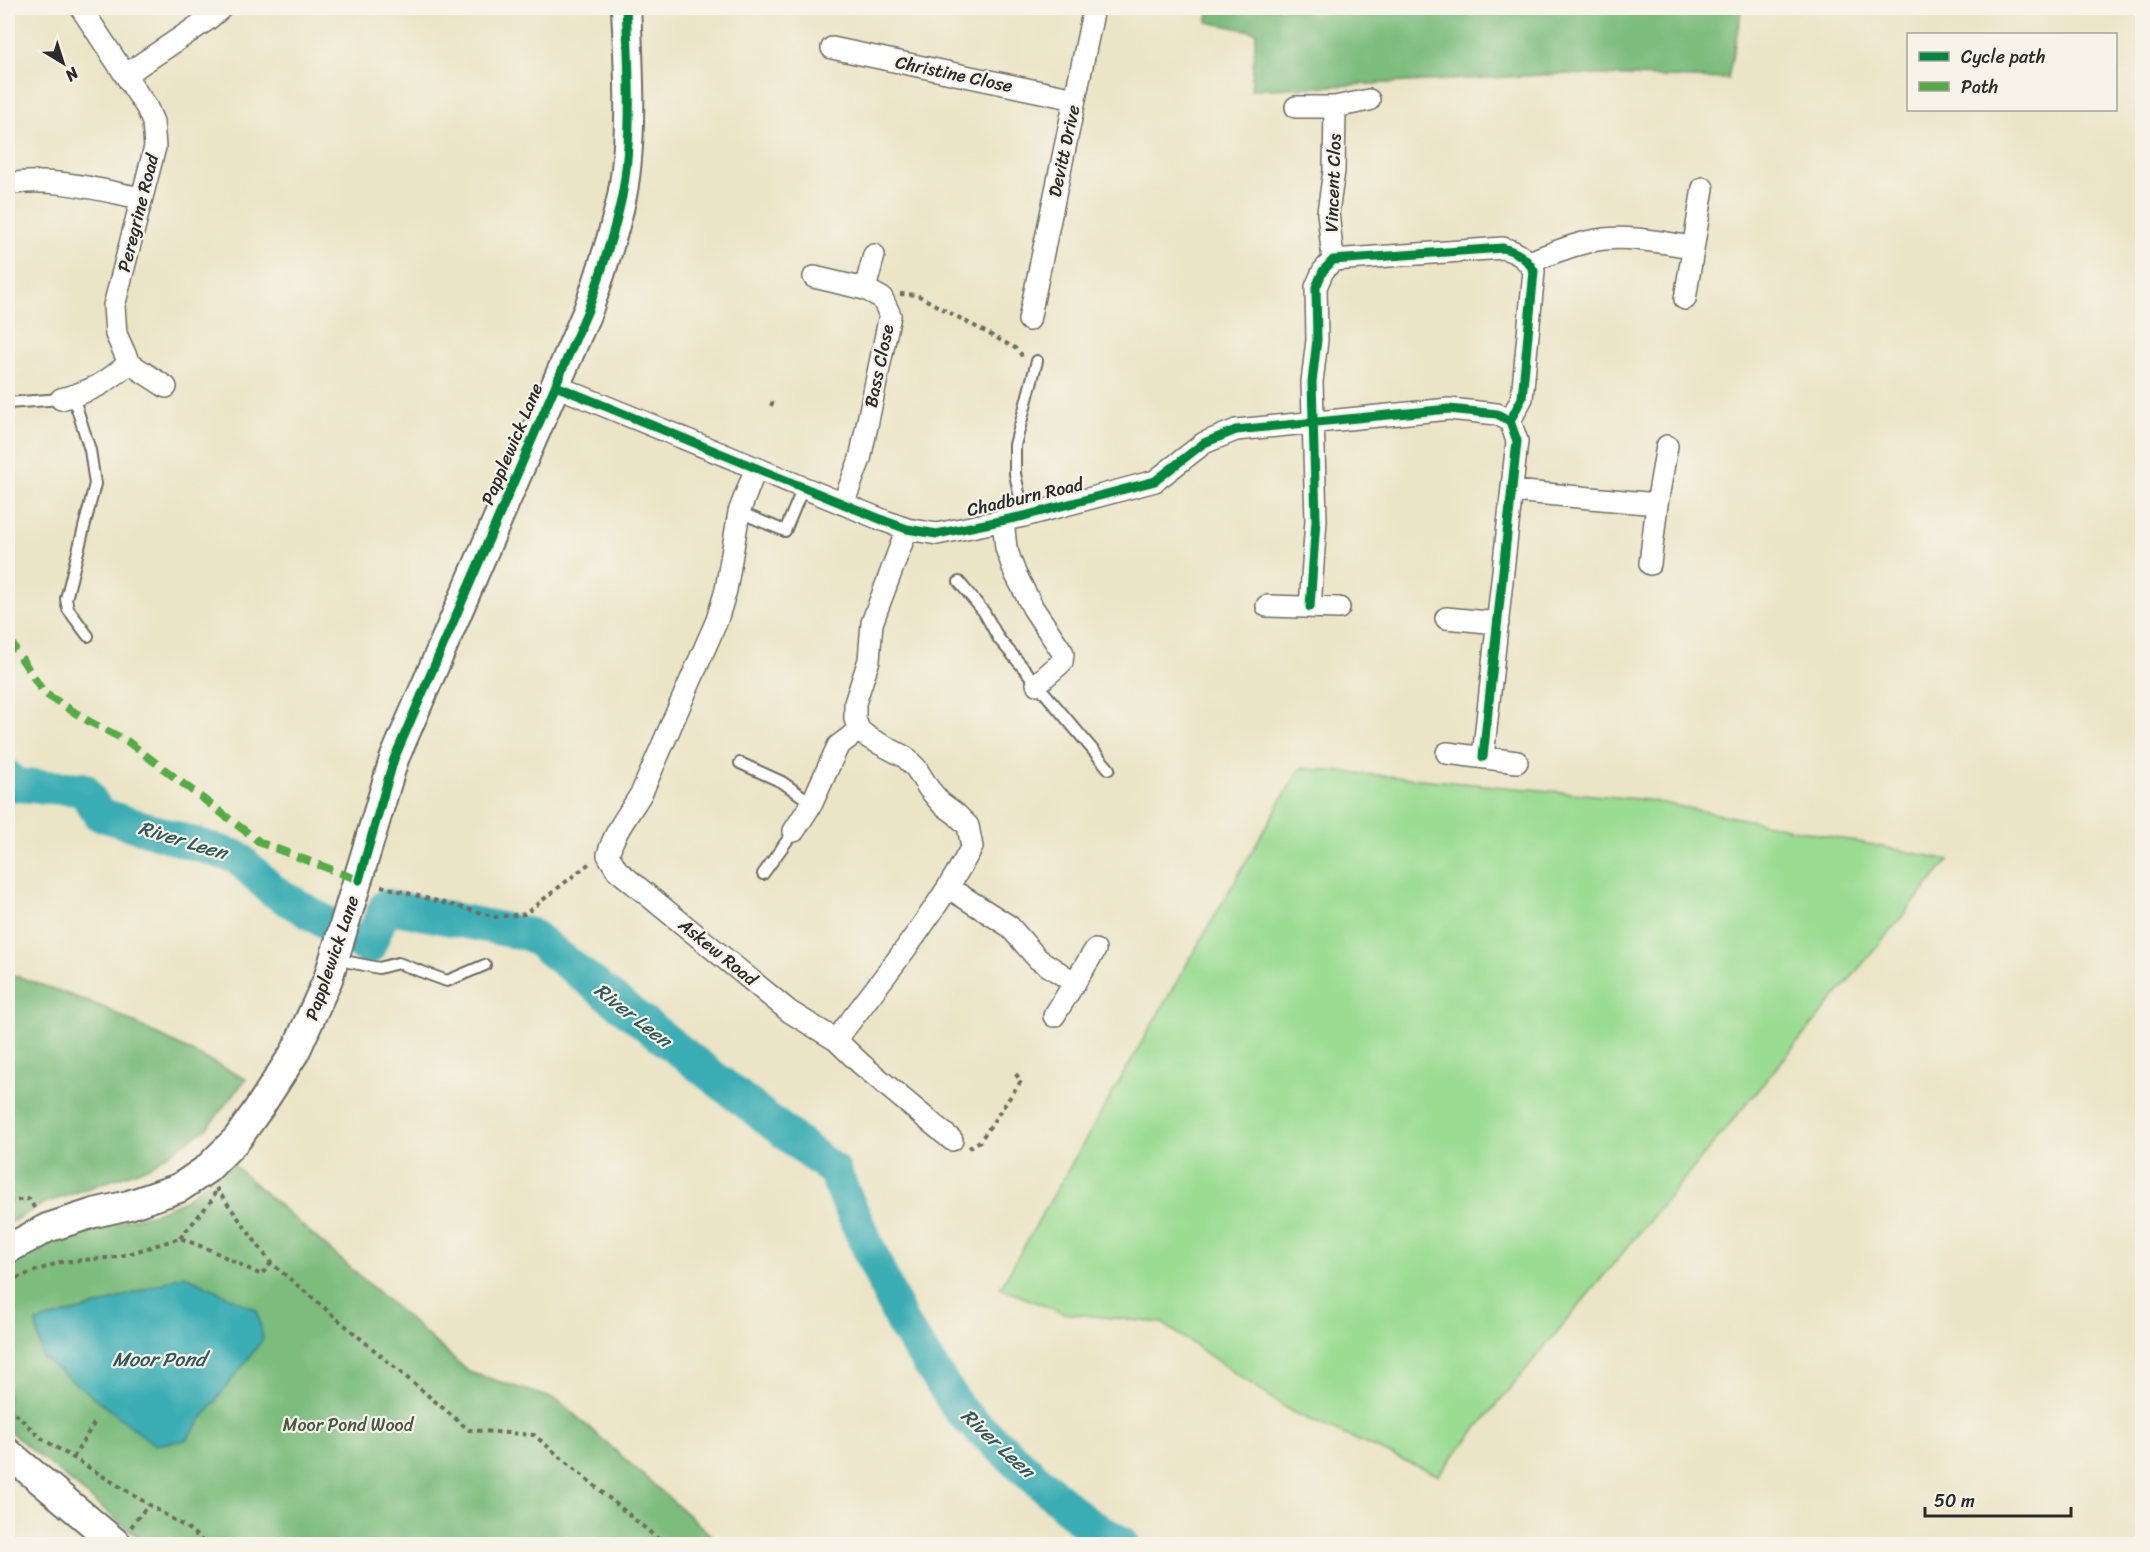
<svg xmlns="http://www.w3.org/2000/svg" width="2150" height="1552" viewBox="0 0 2150 1552" font-family="Sriracha,sans-serif">
<rect width="100%" height="100%" fill="#f7f3e8"/>
<filter id="ink" filterUnits="userSpaceOnUse"><feTurbulence type="fractalNoise" baseFrequency=".0167" numOctaves="2"/><feDisplacementMap in="SourceGraphic" scale="12" xChannelSelector="R" yChannelSelector="G"/><feConvolveMatrix kernelMatrix="1 2 1 2 8 2 1 2 1" color-interpolation-filters="sRGB"/></filter>
<filter id="wash" filterUnits="userSpaceOnUse"><feTurbulence type="fractalNoise" baseFrequency=".008" numOctaves="4" result="noise"/><feDisplacementMap in="SourceGraphic" scale="24" xChannelSelector="R" yChannelSelector="G"/><feGaussianBlur stdDeviation="1.35" result="paint"/><feColorMatrix in="noise" values="0 0 0 0 0 0 0 0 0 0 0 0 0 0 0 0 0 1.4 0 .05"/><feComposite in="paint" operator="in"/></filter>
<g filter="url(#wash)">
<rect width="100%" height="100%" fill="#ebe4c6"/>
<!-- green -->
<path fill="#9bdc93" stroke="#63845f" stroke-width="1.5" d="M1300 768 1647 800 1949 860 1438 1475 1292 1412 1162 1323 1063 1313 1000 1288Z"/>
<!-- forest -->
<path fill="#7cbc7d" stroke="#547454" stroke-width="1.5" fill-rule="evenodd" d="M1209 8H1742L1728 79 1562 74 1251 90 1256 32 1207 22Z
M8 973 103 1007 246 1079 207 1128 149 1167 43 1204 8 1224Z
M230 1162 469 1372 558 1400 721 1544H146L8 1430V1267L24 1255 65 1236 159 1212 186 1199ZM103 1304 42 1357 36 1322Z"/>
<!-- water -->
<path fill="#3badb4" stroke="#336c70" stroke-width="1.5" d="M184 1275 257 1310 263 1339 186 1440 155 1445 42 1357 36 1322 103 1304Z"/>
<g fill="none" stroke-linecap="round" stroke-linejoin="round">
<!-- river -->
<path stroke="#3badb4" stroke-width="34" d="M8 777 13 785 83 789 99 814 237 857 272 890 368 948 386 906 531 935 834 1171 902 1323 961 1412 1083 1521 1123 1544"/>
</g>
</g>
<g filter="url(#ink)">
<g fill="none" stroke-linecap="round" stroke-linejoin="round">
<defs>
<path id="lane" d="M73 396 90 450 95 484 66 599 68 609 88 636
M8 403 61 399
M739 512 785 531 803 488
M1024 516 1015 474V445L1037 361
M959 582 984 612 999 639 1109 769
M740 763 782 782 812 803
M763 874 794 831
M334 959 379 968 398 963 447 981 485 965"/>
<path id="street" d="M81 8 147 108 153 122 155 147 114 306 116 334 129 363 166 387
M832 48 1075 99
M125 75 207 20 219 10V8
M1296 107H1335L1369 100
M8 184C49 176 100 190 141 198
M1333 260 1328 212 1334 171 1335 107
M1529 262C1553 253 1578 242 1604 239 1634 236 1663 243 1692 247
M814 277 865 289 882 298 890 315 860 459 843 504
M865 289 874 255
M1685 299 1703 188
M1029 320 1094 8
M556 386 885 521 907 529 937 534 1024 516 1155 481 1204 443 1236 430 1449 409 1497 414 1510 421
M61 399C92 391 105 384 129 363
M756 468 739 512 726 590 717 620 642 792C630 813 614 831 608 855L617 870 790 1012 836 1040 861 1064 952 1140
M1513 491 1657 504
M1003 520 1006 548 1015 573 1033 608 1063 653 1062 662 1037 684
M1650 564 1657 504 1667 446
M1267 606 1339 608
M1310 607 1316 520 1312 382 1317 340 1316 287 1323 271 1333 260 1503 248C1517 252 1526 257 1534 271L1522 398 1510 421 1517 441 1483 757
M1446 618 1498 623
M1447 753 1517 762
M794 831 812 803 838 746 859 730
M949 888 1009 926 1038 959 1075 983
M1054 1016 1095 950
M836 1040C884 977 934 916 972 847L968 826 956 814 941 803 929 789 916 768 905 757 869 738 859 730 855 719V703L869 660 872 623 907 529"/>
<path id="secondary" d="M8 1249 47 1228 94 1213 129 1205 179 1188 207 1169 237 1139 259 1108 295 1052 328 979 394 759 588 310C601 273 614 235 622 196 633 138 629 67 626 8
M8 1453 117 1544"/>
</defs>
<!-- lane casing -->
<use href="#lane" stroke="#6e6c61" stroke-width="14"/>
<!-- street casing -->
<use href="#street" stroke="#6e6c61" stroke-width="24"/>
<!-- secondary casing -->
<use href="#secondary" stroke="#6e6c61" stroke-width="32"/>
<!-- path -->
<path stroke="#6e6c61" stroke-width="4" stroke-dasharray="4.5 4.5" stroke-linecap="butt" d="M900 294 917 295 1015 348 1021 354 1022 359
M771 406 773 401
M381 886 496 917 525 914 591 862
M969 1148 980 1141 1021 1081 1015 1073
M216 1188 271 1263 469 1430 534 1435 664 1544
M8 1201 29 1199 35 1209
M180 1238 212 1200 215 1192
M8 1281 60 1262 118 1257 180 1238 213 1251 261 1275 271 1263
M8 1407 41 1438 190 1530 206 1544
M73 1458 96 1420
M131 1527 148 1505"/>
<!-- lane -->
<use href="#lane" stroke="#fff" stroke-width="10"/>
<!-- street -->
<use href="#street" stroke="#fff" stroke-width="21"/>
<!-- secondary -->
<use href="#secondary" stroke="#fff" stroke-width="28"/>
<!-- quiet -->
<path stroke="#54ab44" stroke-width="8" stroke-dasharray="15 8" stroke-linecap="butt" d="M8 638 44 693 90 722 127 741 261 843 359 880"/>
<defs>
<path id="cycleway" d="M556 386 885 521 907 529 937 534 1024 516 1155 481 1204 443 1236 430 1449 409 1497 414 1510 421
M1310 607 1316 520 1312 382 1317 340 1316 287 1323 271 1333 260 1503 248C1517 252 1526 257 1534 271L1522 398 1510 421 1517 441 1483 757
M359 880 394 759 588 310C601 273 614 235 622 196 633 138 629 67 626 8"/>
</defs>
<!-- cycleway casing -->
<use href="#cycleway" stroke="#f7f3e8" stroke-width="13"/>
<!-- cycleway -->
<use href="#cycleway" stroke="#00873e" stroke-width="9"/>
</g>
</g>
<g text-anchor="middle" stroke-width="4.5" stroke-linejoin="round" paint-order="stroke">
<!-- street labels -->
<g font-size="18" fill="#2b2b2b" stroke="#f7f3e8">
<text transform="translate(954 74) rotate(12)" y="6">Christine Close</text>
<text transform="translate(1064 151) rotate(-78)" y="6">Devitt Drive</text>
<text transform="translate(1333 183) rotate(-88)" y="6">Vincent Clos</text>
<text transform="translate(138 213) rotate(-76)" y="6">Peregrine Road</text>
<text transform="translate(879 366) rotate(-78)" y="6">Bass Close</text>
<text transform="translate(512 444) rotate(-67)" y="6">Papplewick Lane</text>
<text transform="translate(1025 497) rotate(-13)" y="6">Chadburn Road</text>
<text transform="translate(718 952) rotate(39)" y="6">Askew Road</text>
<text transform="translate(332 958) rotate(-71)" y="6">Papplewick Lane</text>
</g>
<!-- park labels -->
<g font-size="18" fill="#475745" stroke="#f7f3e8">
<text x="348" y="1431">Moor Pond Wood</text>
</g>
<!-- water labels -->
<g font-size="20" font-style="italic" fill="#31585b" stroke="#f7f3e8">
<text transform="translate(183 840) rotate(17)" y="7">River Leen</text>
<text transform="translate(633 1015) rotate(38)" y="7">River Leen</text>
<text x="159" y="1366">Moor Pond</text>
<text transform="translate(998 1443) rotate(43)" y="7">River Leen</text>
</g>
</g>
<!-- margin -->
<rect width="2150" height="1552" fill="none" stroke="#f7f3e8" stroke-width="30"/>
<!-- legend -->
<rect x="1907" y="33" width="210" height="78" fill="#f7f3e8" stroke="#a5a39c" stroke-width="1.5"/>
<rect x="1919" y="52" width="30" height="9" fill="#00873e" stroke="#a5a39c" stroke-width="1.5"/>
<text x="1961" y="63" font-size="18" fill="#2b2b2b">Cycle path</text>
<rect x="1919" y="82" width="30" height="9" fill="#54ab44" stroke="#a5a39c" stroke-width="1.5"/>
<text x="1961" y="93" font-size="18" fill="#2b2b2b">Path</text>
<!-- north arrow -->
<g transform="translate(63 63) rotate(142)" stroke="#f7f3e8" stroke-width="4.5" paint-order="stroke">
<path d="M0-4.5L10 22L0 15L-10 22Z" fill="#2b2b2b"/>
<text y="-9" font-size="16" font-weight="bold" text-anchor="middle" fill="#2b2b2b">N</text>
</g>
<!-- scale -->
<path d="M1925 1507v9h146v-9" fill="none" stroke="#2b2b2b" stroke-width="3"/>
<text x="1934" y="1507" font-size="18" fill="#2b2b2b" stroke="#f7f3e8" stroke-width="4.5" paint-order="stroke">50 m</text>
</svg>
